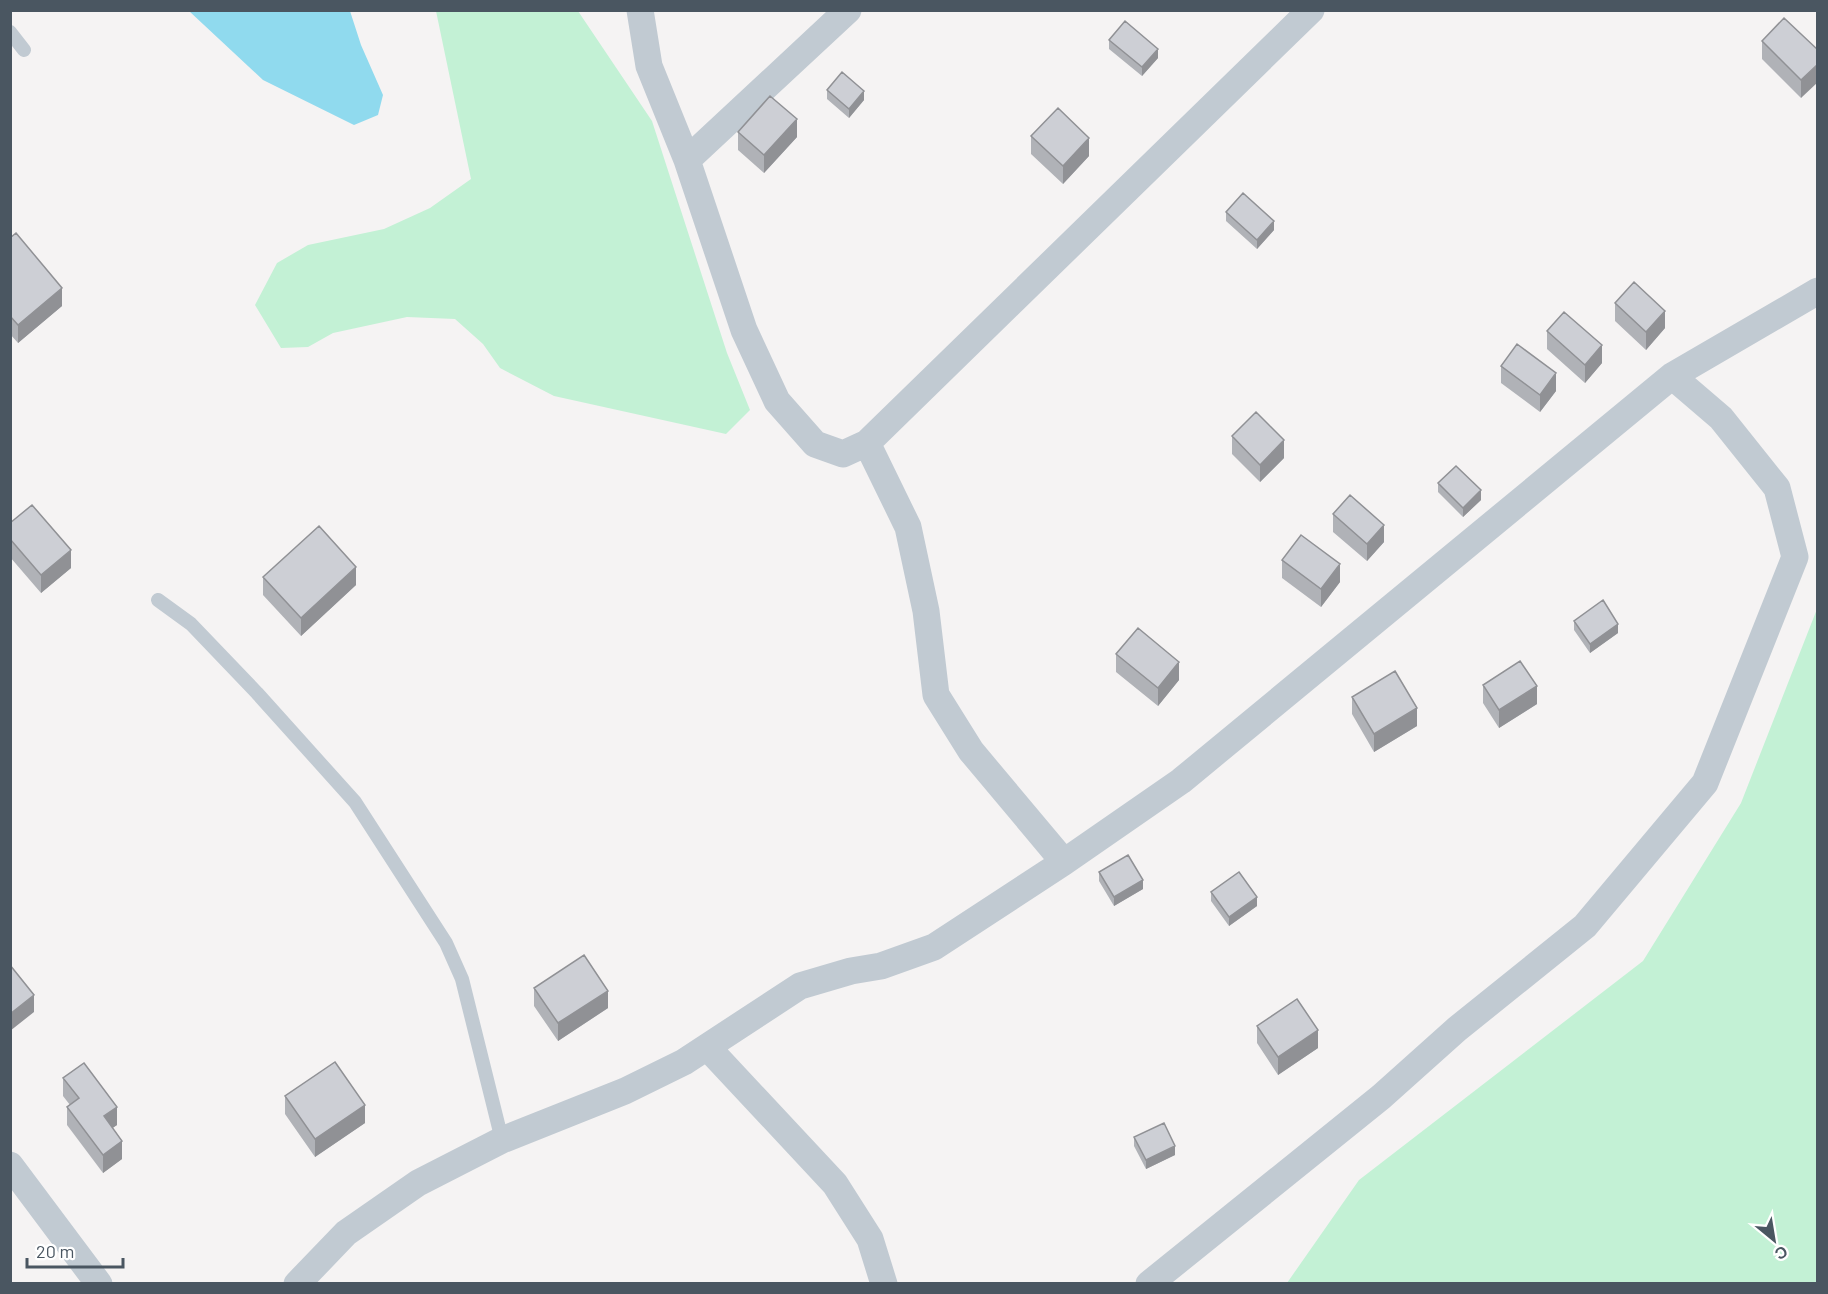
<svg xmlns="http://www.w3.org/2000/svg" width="1828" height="1294" viewBox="0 0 1828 1294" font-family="Barlow,sans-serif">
<rect width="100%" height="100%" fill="#f5f3f3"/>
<!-- green -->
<path fill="#c3f1d5" d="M436 11H578L652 121 727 353 750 410 726 434 554 396 500 368 483 344 455 319 407 317 333 333 308 347 281 348 255 305 277 263 308 245 384 229 430 208 471 179Z
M1817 609V1283H1287L1359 1180 1643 961 1741 803Z"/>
<!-- water -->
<path fill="#90daee" d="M189 11H350L361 45 383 95 378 115 354 125 263 80Z"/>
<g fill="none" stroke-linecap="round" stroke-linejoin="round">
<!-- service -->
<path stroke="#c1cad2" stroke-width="14" d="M10 32 24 50
M158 600 191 624 257 693 355 802 446 943 462 979 502 1140"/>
<!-- minor -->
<path stroke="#c1cad2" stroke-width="27" d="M687 160 848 10
M867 443 1311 10
M1064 862 1181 781 1672 376 1818 291
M708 1048 835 1184 870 1239 884 1284
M10 1165 99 1284
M297 1284 346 1233 418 1183 502 1140 625 1091 684 1062 800 986 851 971 881 966 934 947 1064 862 971 751 936 695 926 611 908 527 867 443 843 454 815 444 777 401 744 330 687 160 649 66 640 10
M1149 1284 1381 1097 1457 1029 1585 926 1705 783 1795 557 1777 488 1721 418 1672 376"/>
</g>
<!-- wall -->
<path fill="#b0b2b7" d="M1109 40 1158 58 1142 76 1109 49Z
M1762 41 1818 50 1801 98 1762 59Z
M827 90 864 100 849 118 827 99Z
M738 132 797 137 764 173 738 150Z
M1031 136 1089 156 1063 184 1031 154Z
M1226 212 1274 230 1257 249 1226 221Z
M10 238 62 306 18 343 10 334Z
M1615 303 1665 328 1646 350 1615 321Z
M1547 331 1602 363 1585 383 1547 349Z
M1501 366 1556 391 1540 412 1501 383Z
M1232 436 1284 458 1260 482 1232 454Z
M1438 483 1481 500 1463 517 1438 492Z
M1333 514 1384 542 1367 561 1333 532Z
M10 523 71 568 41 593 10 557Z
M1282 560 1340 582 1321 607 1282 578Z
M263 577 356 585 301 636 263 595Z
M1574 621 1618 633 1590 653 1574 630Z
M1116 654 1179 680 1158 706 1116 672Z
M1483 685 1537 704 1499 728 1483 703Z
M1352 697 1417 726 1374 752 1352 714Z
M1099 872 1143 889 1114 906 1099 881Z
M1211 892 1257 906 1229 926 1211 901Z
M534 988 608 1008 558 1041 534 1006Z
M1257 1026 1318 1048 1278 1075 1257 1043Z
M63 1078 117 1125 112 1128 122 1159 103 1173 67 1125V1107L70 1105 63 1096Z
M285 1096 365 1123 315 1157 285 1114Z
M1134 1137 1175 1155 1146 1169 1134 1146Z"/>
<!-- shaded-wall -->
<path fill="#909195" d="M1158 49V58L1142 76V67Z
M1818 64V82L1801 98V80Z
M864 91V100L849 118V109Z
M797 119V137L764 173V155Z
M1089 138V156L1063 184V166Z
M1274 221V230L1257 249V240Z
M62 288V306L18 343V325Z
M1665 311V328L1646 350V332Z
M1602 345V363L1585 383V365Z
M1556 373V391L1540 412V395Z
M1284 440V458L1260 482V465Z
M1481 490V500L1463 517V508Z
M1384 525V542L1367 561V544Z
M71 550V568L41 593V575Z
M1340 564V582L1321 607V589Z
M356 567V585L301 636V618Z
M1618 624V633L1590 653V644Z
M1179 662V680L1158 706V688Z
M1537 686V704L1499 728V710Z
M1417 708V726L1374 752V734Z
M1143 880V889L1114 906V897Z
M1257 897V906L1229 926V917Z
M608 991V1008L558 1041V1023Z
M34 995V1012L10 1031V1014Z
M1318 1030V1048L1278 1075V1057Z
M365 1105V1123L315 1157V1139Z
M117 1107V1125L104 1134V1116Z
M122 1141V1159L103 1173V1155Z
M1175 1146V1155L1146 1169V1160Z"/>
<!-- building -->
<path fill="#cdcfd5" stroke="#909195" stroke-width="1.5" d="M1784 18 1818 50V64L1801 80 1762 41Z
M1125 21 1158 49 1142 67 1109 40Z
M842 72 864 91 849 109 827 90Z
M770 96 797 119 764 155 738 132Z
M1058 108 1089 138 1063 166 1031 136Z
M1243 193 1274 221 1257 240 1226 212Z
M16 233 62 288 18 325 10 316V238Z
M1634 282 1665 311 1646 332 1615 303Z
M1564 312 1602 345 1585 365 1547 331Z
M1517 344 1556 373 1540 395 1501 366Z
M1256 412 1284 440 1260 465 1232 436Z
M1456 466 1481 490 1463 508 1438 483Z
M1350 495 1384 525 1367 544 1333 514Z
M32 505 71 550 41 575 10 539V523Z
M319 526 356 567 301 618 263 577Z
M1301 535 1340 564 1321 589 1282 560Z
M1603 600 1618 624 1590 644 1574 621Z
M1138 628 1179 662 1158 688 1116 654Z
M1520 661 1537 686 1499 710 1483 685Z
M1395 671 1417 708 1374 734 1352 697Z
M1128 855 1143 880 1114 897 1099 872Z
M1239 872 1257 897 1229 917 1211 892Z
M584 955 608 991 558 1023 534 988Z
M10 965 34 995 10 1014Z
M1297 999 1318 1030 1278 1057 1257 1026Z
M335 1062 365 1105 315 1139 285 1096Z
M84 1063 117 1107 104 1116 122 1141 103 1155 67 1107 79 1098 63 1078Z
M1164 1123 1175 1146 1146 1160 1134 1137Z"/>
<!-- border -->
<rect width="1828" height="1294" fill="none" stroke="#4a5661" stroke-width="24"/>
<!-- north arrow -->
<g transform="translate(1774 1240) rotate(150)" stroke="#ffffff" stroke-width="4.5" paint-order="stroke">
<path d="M0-4.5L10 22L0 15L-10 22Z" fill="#4a5661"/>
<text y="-9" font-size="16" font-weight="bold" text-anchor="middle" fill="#4a5661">С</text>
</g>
<!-- scale -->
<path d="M27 1258v9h96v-9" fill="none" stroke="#4a5661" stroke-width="3"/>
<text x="36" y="1258" font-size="18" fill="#4a5661" stroke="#ffffff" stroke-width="4.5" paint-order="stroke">20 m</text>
</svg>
